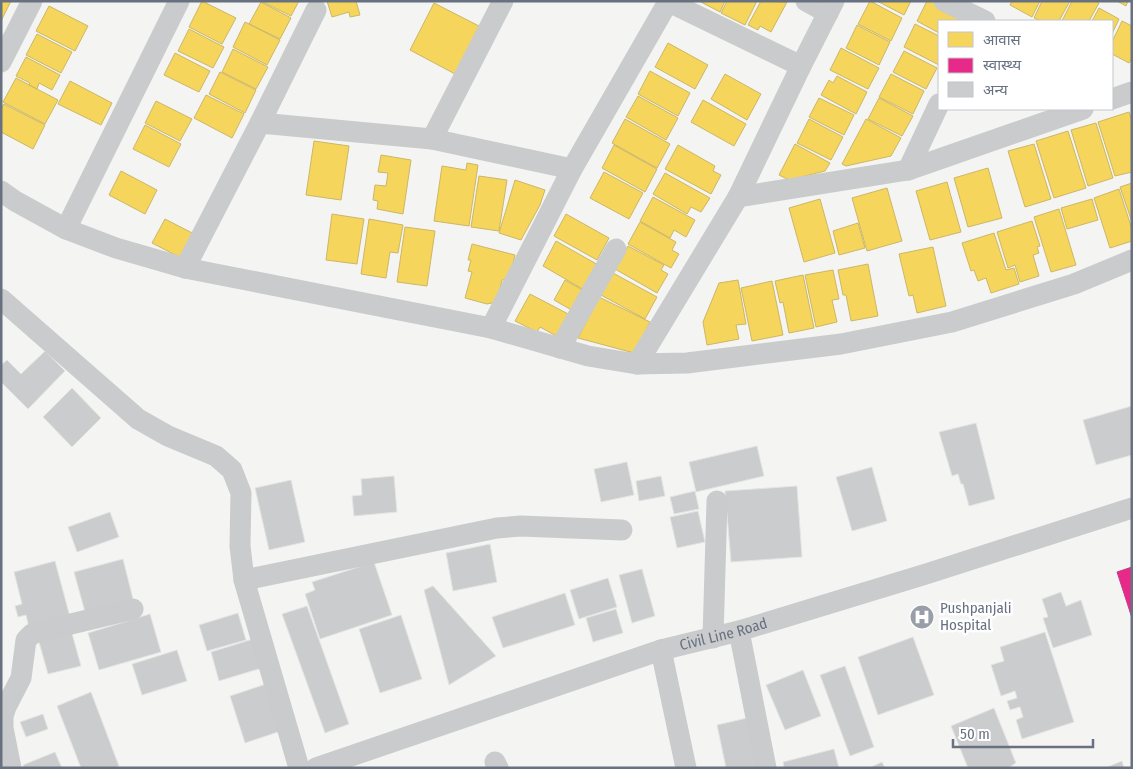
<svg xmlns="http://www.w3.org/2000/svg" width="1133" height="769" viewBox="0 0 1133 769" font-family="'Fira Sans Condensed','Noto Sans Devanagari',sans-serif">
<rect width="100%" height="100%" fill="#f4f4f3"/>
<!-- homes -->
<path fill="#f6d55c" stroke="#cbb767" d="M1 1H11L1 21Z
M202 1 236 18 222 44 189 27Z
M261 1H299L291 16Z
M327 1H356L360 15 350 17 349 12 332 17Z
M699 1H725L720 12Z
M727 1H757L745 25 721 13Z
M761 1 787 2 771 32 760 26 758 30 748 25Z
M870 1 902 18 891 41 858 24Z
M877 1H911L904 15Z
M927 1H934L964 21H939V33L917 21Z
M1012 1H1040L1032 17 1010 5Z
M1042 1H1070L1059 21H1041L1034 18Z
M1072 1H1095L1099 3 1089 21H1062Z
M1117 1H1128L1126 6Z
M261 2 291 18 280 39 249 24Z
M434 3 479 26 455 74 410 50Z
M49 6 88 26 75 51 36 31Z
M1099 8 1119 19 1112 34V21H1092Z
M1122 21 1132 26V58L1129 63 1112 54V42Z
M245 22 280 40 267 65 233 47Z
M915 24 939 36V65L904 47Z
M857 25 890 42 879 65 846 48Z
M189 29 224 47 213 68 178 51Z
M37 34 72 52 61 73 26 55Z
M668 43 708 65 695 89 655 67Z
M841 48 879 68 868 89 830 70Z
M233 49 268 67 256 89 222 72Z
M904 51 937 68 926 89 893 72Z
M175 53 210 71 199 92 164 75Z
M26 57 60 75 52 90 39 83 37 89 29 85 30 83 16 76Z
M650 71 690 93 678 116 638 94Z
M220 72 256 90 245 113 209 94Z
M725 74 761 94 747 120 711 99Z
M891 74 924 91 913 114 879 97Z
M837 76 867 92 856 114 821 95 829 80 833 83Z
M16 78 58 100 45 124 3 102Z
M70 81 112 103 101 125 58 104Z
M206 95 244 114 232 138 194 118Z
M638 96 678 118 666 140 626 117Z
M819 98 854 115 844 135 809 117Z
M879 98 913 116 902 136 868 119Z
M703 100 746 124 734 146 691 122Z
M156 101 192 119 180 141 145 123Z
M4 104 45 125 33 149 1 132V109Z
M1129 112 1132 121V172L1115 176 1098 122Z
M625 119 670 144 657 168 612 143Z
M809 119 843 137 831 160 797 143Z
M866 119 901 138 891 156 846 166 842 164Z
M1096 123 1113 178 1088 186 1071 130Z
M145 125 181 144 169 167 133 149Z
M1068 131 1086 188 1054 198 1036 141Z
M314 141 349 146 341 200 306 195Z
M795 144 830 163 825 171 789 180 779 175Z
M1034 144 1051 199 1025 207 1008 151Z
M614 145 657 169 645 192 602 168Z
M678 145 715 166 713 171 721 175 711 194 665 169Z
M381 155 411 160 403 214 377 209 378 201 373 200 375 185 386 186 388 173 378 172Z
M467 163 478 165 469 226 434 221 442 166 466 170Z
M988 168 1002 218 968 227 954 178Z
M121 171 157 190 145 214 109 195Z
M604 172 643 193 629 219 590 198Z
M665 173 710 198 701 212 691 207 687 214 653 194Z
M479 176 507 180 499 231 471 227Z
M515 180 545 190 540 205 521 240 499 233Z
M947 182 961 232 930 240 916 191Z
M1132 183V222L1120 187Z
M887 188 902 241 867 251 852 198Z
M1119 189 1132 229V241L1110 248 1094 198Z
M653 197 695 220 686 237 674 230 670 238 640 221Z
M820 199 835 253 804 262 789 208Z
M1092 199 1098 220 1067 229 1061 208Z
M1059 209 1076 265 1051 272 1034 217Z
M332 214 364 219 357 264 326 260Z
M566 214 609 238 597 260 554 236Z
M165 219 200 237 187 261 152 243Z
M369 219 403 225 398 253 390 252 386 278 361 274Z
M1032 221 1040 246 1037 247 1039 253 1033 255 1039 276 1020 282 1015 265 1008 268 997 232Z
M640 222 676 242 672 250 679 254 671 268 628 244Z
M858 223 865 248 839 255 833 231Z
M405 227 435 231 427 286 397 282Z
M994 233 1006 270 1014 268 1019 284 991 293 986 278 978 281 974 270 971 271 962 243Z
M556 241 600 266 586 291 543 266Z
M472 244 515 255 509 279 502 280 497 302 487 304 465 298 472 272 468 271 471 260H468Z
M628 246 664 265 661 270 668 274 657 293 615 269Z
M933 247 946 306 917 313 913 295 909 296 899 254Z
M868 264 878 316 851 321 846 295H843L838 270Z
M833 270 839 299 832 300 837 322 816 327 805 275Z
M613 273 657 297 645 319 601 295Z
M803 275 814 328 789 333 783 302 780 303 775 281Z
M565 280 586 292 575 312 554 300Z
M738 280 746 324 736 325 739 339 707 345 703 322 719 283Z
M772 281 783 335 752 341 741 288Z
M530 294 572 316 560 338 540 327 537 332 515 321Z
M599 297 650 322 634 353 578 338Z"/>
<!-- health -->
<path fill="#e7298a" stroke="#c13f87" d="M1132 567V618L1117 572Z"/>
<!-- building -->
<path fill="#cbcccd" stroke="#e4e4e2" d="M45 351 65 371 28 409 1 382V365L7 360 21 374Z
M72 388 101 418 72 447 43 417Z
M1132 406V455L1096 465 1083 420Z
M976 423 995 499 969 506 963 484H961L958 474 952 476 939 432Z
M757 446 764 476 696 492 689 462Z
M627 462 634 495 601 502 594 469Z
M872 467 887 521 852 531 836 477Z
M394 476 397 512 354 516 352 496 362 495 361 479Z
M661 476 665 496 639 501 636 481Z
M291 480 305 542 269 550 255 488Z
M797 486 802 557 731 562 725 491Z
M695 491 699 509 674 514 670 497Z
M698 511 705 542 677 548 670 517Z
M110 512 119 537 77 552 68 527Z
M490 544 497 582 453 591 446 553Z
M123 559 133 599 85 612 74 572Z
M55 561 70 617 29 628 26 615 18 617 15 606 22 604 14 572Z
M374 562 392 615 320 639 305 594 315 590 312 582Z
M642 569 655 616 632 623 619 575Z
M608 578 617 607 579 619 570 590Z
M433 586 496 656 449 685 424 590Z
M1061 592 1066 606 1081 600 1092 635 1053 648 1043 618 1048 617 1042 599Z
M565 593 575 625 503 648 492 617Z
M307 606 349 724 325 733 282 614Z
M616 609 623 633 593 642 586 618Z
M238 613 246 640 207 651 199 625Z
M150 614 161 652 99 670 88 633Z
M401 615 422 679 380 693 359 629Z
M70 626 81 666 48 674 37 635Z
M1045 632 1074 722 1022 739 1016 720 1023 717 1020 707 1010 710 1007 701 1017 698 1015 691 1001 696 991 665 1004 661 1000 647Z
M913 637 934 695 878 715 858 657Z
M253 639 262 668 219 681 211 652Z
M177 650 187 681 142 695 132 664Z
M845 666 874 747 850 756 820 675Z
M803 670 821 716 785 730 766 685Z
M269 683 284 730 245 743 230 696Z
M91 692 119 766 115 768H81L57 706Z
M994 708 1016 763 1008 768H968L951 726Z
M43 714 48 729 26 737 20 722Z
M747 718 757 768H726L717 725Z
M834 749 839 768H784L783 762Z
M55 752 62 768H24L23 765Z
M1122 761 1124 768H1105Z
M882 762 885 768H869Z"/>
<g fill="none" stroke-linecap="round" stroke-linejoin="round">
<!-- minor -->
<g stroke="#cacbcc" stroke-width="21">
<path d="M667 1 801 66"/>
<path d="M806 1 828 13"/>
<path d="M944 1 985 21"/>
<path d="M1 62 32 1"/>
<path d="M1112 99 1132 92"/>
<path d="M260 123 432 139 572 169"/>
<path d="M432 139 503 1"/>
<path d="M908 170 939 104"/>
<path d="M1 191 15 201 66 229 116 248 185 268 491 328 588 356 637 364 687 363 841 344 952 322 1074 284 1132 260"/>
<path d="M738 197 908 170 1083 109"/>
<path d="M66 229 179 1"/>
<path d="M185 268 260 123 316 10"/>
<path d="M1 299 138 419 168 436 216 456 232 470 241 493 240 546 244 580 299 768"/>
<path d="M491 328 572 169 668 2"/>
<path d="M560 348 616 249"/>
<path d="M637 364 738 197 801 66 834 1"/>
<path d="M244 580 497 528 521 526 622 530"/>
<path d="M739 631 766 768"/>
<path d="M713 638 717 501"/>
<path d="M661 650 686 768"/>
<path d="M495 762 498 768"/>
<path d="M11 768 3 728V716L6 707 21 678 26 640 32 634 38 632 133 609"/>
<path id="s1" d="M316 768 661 650 739 631 926 574 1132 508"/>
</g>
</g>
<!-- icons -->
<defs>
<symbol id="hospital-disc" viewBox="-11 -11 22 22"><circle r="9.5" fill="#989fa8" stroke="#fff"/><path d="M-5-5h3v3.5h4V-5h3V5h-3V1.5h-4V5h-3Z" fill="#fff"/></symbol>
</defs>
<g fill-rule="evenodd">
<use href="#hospital-disc" x="908" y="603" width="28" height="28"/>
</g>
<g text-anchor="middle" stroke-width="5" stroke-linejoin="round" paint-order="stroke">
<!-- poi labels -->
<g font-size="15" fill="#677180" stroke="#fff" text-anchor="start">
<text x="940" y="613">Pushpanjali<tspan x="940" dy="17">Hospital</tspan></text>
</g>
<!-- street labels -->
<g font-size="15" fill="#677180" stroke="#fff">
<text dy="5" stroke="none"><textPath href="#s1" startOffset="429">Civil Line Road</textPath></text>
</g>
</g>
<!-- border -->
<rect width="1133" height="769" fill="none" stroke="#677180" stroke-width="5"/>
<!-- legend -->
<rect x="938" y="20" width="175" height="90" fill="#ffffff" stroke="#c2c6cc"/>
<rect x="948" y="32" width="25" height="15" fill="#f6d55c" stroke="#c2c6cc"/>
<text x="983" y="45" font-size="15" fill="#677180">आवास</text>
<rect x="948" y="58" width="25" height="15" fill="#e7298a" stroke="#c2c6cc"/>
<text x="983" y="70" font-size="15" fill="#677180">स्वास्थ्य</text>
<rect x="948" y="82" width="25" height="15" fill="#cbcccd" stroke="#c2c6cc"/>
<text x="983" y="95" font-size="15" fill="#677180">अन्य</text>
<!-- scale -->
<path d="M953 739v8h140v-8" fill="none" stroke="#677180" stroke-width="2.5"/>
<text x="960" y="739" font-size="15" fill="#677180" stroke="#ffffff" stroke-width="4" paint-order="stroke">50 m</text>
</svg>
